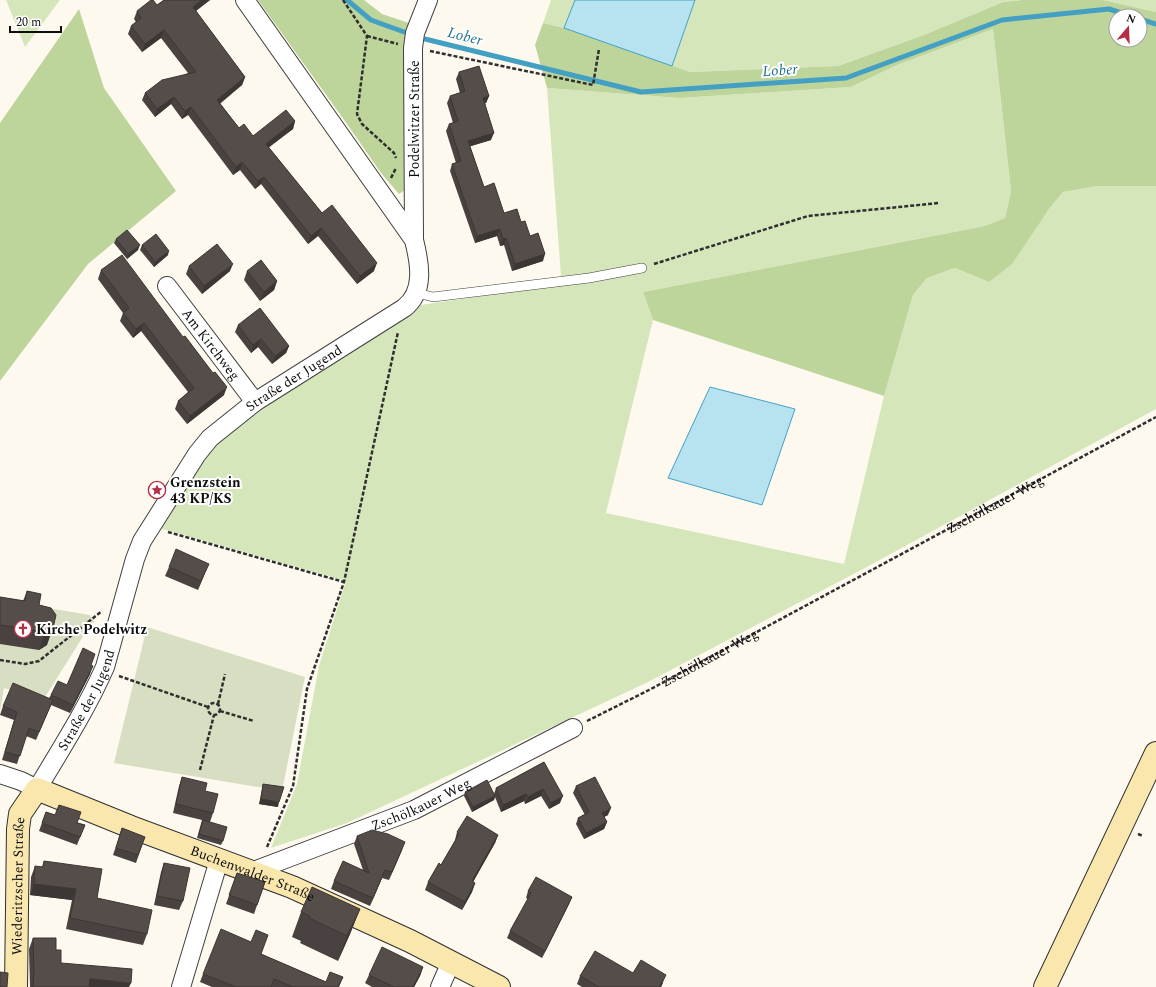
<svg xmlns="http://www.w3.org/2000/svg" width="1156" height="987" viewBox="0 0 1156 987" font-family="Spectral,serif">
<rect width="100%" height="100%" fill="#fef9ef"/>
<!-- green -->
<path fill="#d6e6bb" d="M6 0H60L25 47Z
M551 0H575L564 28 543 23Z
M695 0H1022L1003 2 924 35 838 66 690 72 672 66Z
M1103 0H1156V12Z
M993 29 1011 191 1005 218 985 226 643 292 653 320 606 513 844 564 884 396 913 295 927 278 955 268 989 282 1063 192 1098 186H1156V409L865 568 646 683 347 823 271 848 297 784 319 666 346 581 159 528 219 439 414 306 631 274 561 276 547 88 680 98 851 87 897 65Z"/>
<!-- forest -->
<path fill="#bdd59b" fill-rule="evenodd" d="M258 0H364L382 14 409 23 406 58 405 190 399 194 381 173 347 124Z
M1022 0H1103L1156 12V186H1098L1063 192 1049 209 1012 264 989 282 955 268 927 278 913 295 884 396 653 320 643 292 985 226 1005 218 1011 191 993 29 897 65 851 87 680 98 547 88 535 45 543 23 564 28 690 72 838 66 924 35 1003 2ZM1116 16H1140V40H1116Z
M79 9 104 88 176 191 88 264 0 381V123Z"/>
<!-- cemetery -->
<path fill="#d8dec1" d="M0 600 90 615 94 622 89 627 42 702 4 688 0 711Z
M147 627 305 677 282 791 114 763Z"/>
<!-- water -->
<path fill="#b7e3f1" stroke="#43a0c3" d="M575 0H695L672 66 564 28Z
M710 387 795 409 762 505 668 478Z"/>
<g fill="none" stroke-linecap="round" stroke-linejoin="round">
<!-- stream -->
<path stroke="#43a0c3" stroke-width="5" d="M347 0 371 20 407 33
M1140 19 1156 24
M425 39 641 92 846 78 1002 20 1109 9 1131 16"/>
<defs>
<path id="lane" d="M417 293 433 297 589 278 642 268"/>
<g id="street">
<path d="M414 240 413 48 415 33 428 0"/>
<path id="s2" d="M167 286 255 402"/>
<path id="s3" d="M0 774 21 781 37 789C61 749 86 710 105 667L135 559 142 541 197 454 210 438 255 402 404 308C425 292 420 264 414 240L245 0"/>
<path id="s4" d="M251 872 414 810 573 728"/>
<path d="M181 987 219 860"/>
<path d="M440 987 451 962"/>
</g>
<g id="secondary">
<path id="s5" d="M16 987 18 829 20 814 37 789 131 827 292 887 410 941 499 987"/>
<path d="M1045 987 1156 753"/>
</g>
</defs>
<!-- lane casing -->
<use href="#lane" stroke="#404040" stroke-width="10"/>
<!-- street casing -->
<use href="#street" stroke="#404040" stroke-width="20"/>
<!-- secondary casing -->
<use href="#secondary" stroke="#2f2f2f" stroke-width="24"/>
<!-- path -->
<g stroke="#2f2f2f" stroke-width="2.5" stroke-dasharray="4 2" stroke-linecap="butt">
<path d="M343 0 367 36 357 114 362 124 394 153 396 158"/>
<path d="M367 36 398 44"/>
<path d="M430 51 593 85 599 49"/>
<path d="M391 178 396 168"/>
<path d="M654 264 808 216 939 203"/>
<path d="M168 532 344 582"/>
<path d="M0 660 25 664 39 661 102 611"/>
<path d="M119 676 208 707"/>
<circle cx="214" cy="709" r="6"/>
<path d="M218 704 225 674"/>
<path d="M220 711 254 721"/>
<path id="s1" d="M587 721 649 690 1156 417"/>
<path d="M200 770 214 715"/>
<path d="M1138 834 1143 836"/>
<path d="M267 847 293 786 307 689 344 582 398 332"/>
</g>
<!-- lane -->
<use href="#lane" stroke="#fff" stroke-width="9"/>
<!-- street -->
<use href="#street" stroke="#fff" stroke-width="18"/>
<!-- secondary -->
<use href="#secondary" stroke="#f9e7ae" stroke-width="22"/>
</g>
<!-- wall -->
<path fill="#494240" d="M210 0 196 11 245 77 242 85 220 103 239 128 253 136 295 121 293 129 268 147 322 213 374 271 357 284 318 236 308 244 261 184 255 189 240 170 233 175 188 115 182 119 171 104 155 117 142 100 145 93 188 73 161 38 142 52 128 34 131 26 136 22 134 19 137 11 157 5Z
M459 72 489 96 486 103H485L491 140 470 146 484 187 504 213 521 222 530 236 543 261 512 271 504 245 500 246 497 236 475 243 450 171 452 164 456 163 446 131 449 124 453 123 447 103 450 96 460 93 456 79Z
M116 239 138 250 127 259 114 243Z
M142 245 168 255 154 267 140 250Z
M189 266 230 271 202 294 186 274Z
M101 270 224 395 187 424 175 409 178 401 188 392 141 331 133 338 120 321 123 313 98 279Z
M247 271 277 281 274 290 260 301 244 280Z
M238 325 289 346 286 353 272 364 258 347 251 353 235 332Z
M169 567 205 573 198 590 165 576Z
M27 591 39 605 51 608 47 645 39 650 0 644V597L23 601Z
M91 665 90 674 70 713 51 705 36 740 26 736 17 764 2 760 14 720 0 715 3 706 49 698 51 695 67 685Z
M544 762 560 803 549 809 541 796 525 804 524 801 501 812 495 797 494 800 472 812 464 796 465 792 494 794 496 788Z
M182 777 205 791 213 813 210 822 223 841 221 845 197 838 202 820 173 813 179 786Z
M263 784 278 807 259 804Z
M576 786 608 815 604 817 607 822 604 829 584 839 576 824 578 818 585 815 573 793Z
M46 812 85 825 77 845 39 831Z
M122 828 145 837 136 863 113 855Z
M457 832 498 835 495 843 473 882 475 883 472 892 462 910 425 890 428 882 441 865 455 841V840Z
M357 836 402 850 389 880 382 878 370 906 331 889 334 881 363 870 354 844Z
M44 861 97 898 147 934 143 945 66 929 72 900 30 895 31 877 35 866 42 867Z
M164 863 183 901 179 910 154 905 161 872Z
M237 873 265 882 254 914 226 904Z
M528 891 572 897 569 904 542 958 507 938 510 931 528 899 526 898Z
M360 909 350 934 338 961 300 943 301 941 292 937 301 912Z
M33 938 56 950 61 963 129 987H30L29 949Z
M261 954 326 982 343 977 339 987H212L200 982 203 974Z
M423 967 420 976 414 987H372L365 983 369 975Z
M633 973 663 983 661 987H582L577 984 580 976Z"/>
<!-- shaded-wall -->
<path fill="#3c3634" d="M202 0H210L190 15 193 7Z
M164 30 161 38 142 52 145 44Z
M245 77 242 85 215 108 217 100Z
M489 96 486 103 480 105 483 98Z
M174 97 171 104 155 117 157 109Z
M191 107 188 115 182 119 185 111Z
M295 121 293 129 263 152 266 144Z
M494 133 491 140 465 148 468 141Z
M242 162 240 170 233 175 236 167Z
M264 177 261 184 255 189 258 181Z
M321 228 318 236 308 244 311 236Z
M500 229 497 236 475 243 477 236Z
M506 238 504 245 500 246 503 239Z
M140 245 138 250 127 259 128 254Z
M169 251 168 255 154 267 155 262Z
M545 254 543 261 512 271 515 264Z
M377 263 374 271 357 284 360 276Z
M233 264 230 271 202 294 204 286Z
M277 281 274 290 260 301 264 292Z
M144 323 141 331 133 338 136 329Z
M261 339 258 347 251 353 253 345Z
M289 346 286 353 272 364 275 356Z
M227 387 224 395 187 424 190 416Z
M209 564 205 573 198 590 201 581Z
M53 628 47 645 39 650 45 632Z
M93 666 90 674 70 713 73 705Z
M543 789 541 796 525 804 528 797Z
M526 794 524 801 501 812 503 805Z
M495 796 494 800 472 812 473 807Z
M563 796 560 803 549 809 551 803Z
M261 799 279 802 278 807 259 804Z
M611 808 608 815 600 819 602 813Z
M607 822 604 829 584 839 586 833Z
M498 835 495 843 469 889 472 881Z
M405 842 402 850 389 880 392 872Z
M385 870 382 878 370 906 373 898Z
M475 883 472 892 462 910 465 902Z
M34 884 76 889 72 900 30 895Z
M572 897 569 904 542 958 545 951Z
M360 909 350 934 338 961 347 936Z
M423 967 420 976 414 987H413Z
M666 975 661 987H659Z
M90 979 131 983 129 987H87Z"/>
<!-- building -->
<path fill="#554d4a" stroke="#3c3634" d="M151 0H153L157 5 164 0H202L193 7 245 77 217 100 239 128 244 124 253 136 286 110 295 121 266 144 322 213 332 205 377 263 360 276 321 228 311 236 264 177 258 181 242 162 236 167 191 107 185 111 174 97 157 109 145 93 162 80 196 72 164 30 145 44 131 26 141 18 137 11Z
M479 66 489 96 483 98 494 133 468 141 484 187 494 183 504 213 517 209 521 222 525 221 530 236 538 233 545 254 515 264 506 238 503 239 500 229 477 236 452 164 461 161 449 124 458 121 450 96 465 91 459 72Z
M127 230 140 245 128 254 116 239Z
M156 234 169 251 155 262 142 245Z
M217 244 233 264 204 286 189 266Z
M122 255 183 337 185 336 213 373 215 372 227 387 190 416 178 401 194 388 144 323 136 329 123 313 129 308 101 270Z
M261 260 277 281 264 292 247 271Z
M260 308 289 346 275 356 261 339 253 345 238 325Z
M176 549 209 564 201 581 169 567Z
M27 591 41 594 39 605 51 608 56 615 53 628 45 632 0 625V597L25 601Z
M83 648 95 654 91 665 93 666 73 705 51 695 58 681 67 685Z
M13 683 53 700 39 732 29 728 20 756 5 752 17 712 3 706Z
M544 762 563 796 551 803 543 789 528 797 526 794 503 805 496 788Z
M182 777 207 783 205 791 218 794 213 813 176 804Z
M595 777 611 808 602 813 607 822 586 833 578 818 589 812 576 786Z
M487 780 495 796 473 807 465 792Z
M263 784 284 787 279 802 261 799Z
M59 805 81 812 77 823 85 825 80 837 42 823 46 812 55 815Z
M467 816 498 835 472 881 475 883 465 902 428 882 439 863 441 865 459 834 457 832Z
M203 820 227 827 223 841 199 834Z
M122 828 145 837 138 855 116 848Z
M372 830 388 834 405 842 392 872 385 870 373 898 334 881 343 861 369 873 357 836Z
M44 861 102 869 97 898 152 910 147 934 70 918 76 889 34 884 35 866 43 867Z
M164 863 190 868 183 901 157 896Z
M237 873 265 882 257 905 229 895Z
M536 877 572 897 545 951 510 931 531 893 528 891Z
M312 887 360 909 347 936 309 918 310 916 301 912Z
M221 929 251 942 256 930 268 935 261 954 326 982 330 972 343 977 338 987H293L274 979 271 987H236L203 974Z
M33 938H56V950H61V963L132 969 131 983 90 979 89 987H33L34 972Z
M382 947 423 967 413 987H394L369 975Z
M595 951 633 973 641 960 666 975 659 987H599L580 976Z
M0 972 8 973 7 987H0Z"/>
<!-- icons -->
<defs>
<symbol id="sight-ring" viewBox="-11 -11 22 22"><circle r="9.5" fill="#fff" stroke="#b33046" stroke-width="1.5"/><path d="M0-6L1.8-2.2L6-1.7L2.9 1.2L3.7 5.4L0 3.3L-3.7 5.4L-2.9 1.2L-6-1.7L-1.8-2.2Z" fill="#b33046"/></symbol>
<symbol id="church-ring" viewBox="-11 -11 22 22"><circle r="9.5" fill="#fff" stroke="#b33046" stroke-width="1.5"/><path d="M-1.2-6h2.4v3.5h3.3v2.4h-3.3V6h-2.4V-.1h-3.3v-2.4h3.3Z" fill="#b33046"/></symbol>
</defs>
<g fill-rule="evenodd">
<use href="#sight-ring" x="147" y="480" width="20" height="20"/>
<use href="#church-ring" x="13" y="619" width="20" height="20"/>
</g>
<g text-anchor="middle" stroke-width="4" stroke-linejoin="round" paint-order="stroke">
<!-- street labels -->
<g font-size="14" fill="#0d0d0d" stroke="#fff">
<text transform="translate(414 119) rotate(-90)" y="5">Podelwitzer Straße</text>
<text dy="5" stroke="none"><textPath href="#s2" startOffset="73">Am Kirchweg</textPath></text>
<text dy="5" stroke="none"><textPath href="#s3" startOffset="538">Straße der Jugend</textPath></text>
<text dy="5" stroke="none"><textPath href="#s1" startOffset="462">Zschölkauer Weg</textPath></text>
<text dy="5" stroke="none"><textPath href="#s1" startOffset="138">Zschölkauer Weg</textPath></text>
<text dy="5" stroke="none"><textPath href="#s3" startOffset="142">Straße der Jugend</textPath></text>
<text dy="5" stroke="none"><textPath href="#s4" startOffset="183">Zschölkauer Weg</textPath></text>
<text dy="5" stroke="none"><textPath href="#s5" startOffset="435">Buchenwalder Straße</textPath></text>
<text dy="5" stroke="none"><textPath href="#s5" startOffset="101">Wiederitzscher Straße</textPath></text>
</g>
<!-- poi labels -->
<g font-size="14" font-weight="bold" fill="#0d0d0d" stroke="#fff" text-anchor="start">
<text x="170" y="487">Grenzstein<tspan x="170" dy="16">43 KP/KS</tspan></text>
<text x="36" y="634">Kirche Podelwitz</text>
</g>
<!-- water labels -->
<g font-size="15" font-style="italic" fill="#207196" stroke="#fff">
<text transform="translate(465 36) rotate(14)" y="5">Lober</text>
<text transform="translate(780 70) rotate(-4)" y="5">Lober</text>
</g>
</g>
<!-- north arrow -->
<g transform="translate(1128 28) rotate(19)"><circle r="19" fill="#ffffff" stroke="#9e9e9e"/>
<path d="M0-3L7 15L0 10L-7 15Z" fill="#b33046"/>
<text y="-6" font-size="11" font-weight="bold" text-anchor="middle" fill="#0d0d0d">N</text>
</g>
<!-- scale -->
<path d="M10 26v6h51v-6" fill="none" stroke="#0d0d0d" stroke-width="2"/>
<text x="16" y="26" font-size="12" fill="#0d0d0d" stroke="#ffffff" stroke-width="3" paint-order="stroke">20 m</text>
</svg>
